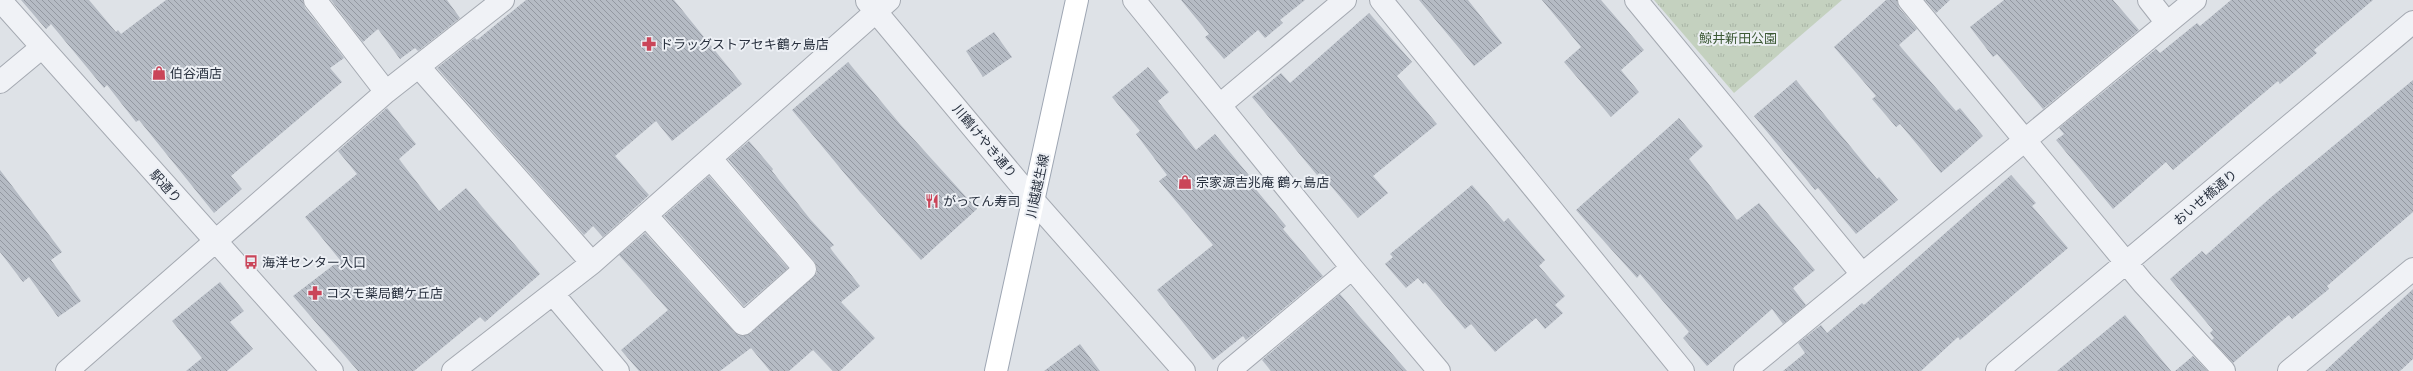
<svg xmlns="http://www.w3.org/2000/svg" width="2413" height="371" viewBox="0 0 2413 371" font-family="Rubik,'Noto Sans JP',sans-serif">
<defs>
<pattern id="park-tufts" width="24" height="20" patternUnits="userSpaceOnUse"><rect width="24" height="20" fill="#c4d1bf"/><path d="M3 7l-1-3M5 7V3M7 7l1-3M15 17l-1-3M17 17v-4M19 17l1-3" fill="none" stroke="#a8b4a5"/></pattern>
<pattern id="building-back-hatch" width="6" height="6" patternUnits="userSpaceOnUse"><rect width="6" height="6" fill="#b5bbc4"/><path d="M-1 5l2 2M0 0l6 6M5-1l2 2" fill="none" stroke="#9398a1"/></pattern>
</defs>
<rect width="100%" height="100%" fill="#dee2e7"/>
<!-- park -->
<path fill="url(#park-tufts)" d="M1654 0H1842L1734 93Z"/>
<!-- building -->
<path fill="url(#building-back-hatch)" d="M21 0H89L116 32 118 30 121 34 166 0H303L305 8 344 58 330 68 342 82 231 176 242 189 214 213 139 120 136 122 107 85 104 88 51 24 46 29Z
M331 0H447L460 18 418 51 415 48 400 59 378 29 363 42Z
M526 0H674L742 84 672 141 656 121 615 156 649 195 603 237 593 226 584 235 437 68 475 38 477 40Z
M1181 0H1305L1280 20 1283 23 1265 38 1258 30 1224 59 1205 37 1209 34Z
M1419 0H1468L1502 43 1474 66Z
M1542 0H1601L1644 50 1621 70 1639 92 1611 117 1564 62 1581 47Z
M1886 0H1897L1899 8 1917 29 1899 45 1956 111 1960 108 1983 136 1941 173 1900 124 1896 127 1872 99 1876 96 1834 47Z
M1925 0H1950L1936 13Z
M2004 0H2113L2139 30 2043 109 1997 54 1993 57 1970 27Z
M2231 0H2373L2314 50 2317 53 2280 84 2278 81 2173 170 2166 162 2113 209 2056 140 2064 134 2059 128 2156 49 2160 53 2197 23 2200 26Z
M1369 13 1412 62 1397 76 1437 124 1373 176 1388 193 1358 218 1320 173 1317 175 1252 97 1281 73 1290 83Z
M994 32 1012 57 983 77 966 51Z
M848 62 900 124 977 209 921 260 860 192 792 110Z
M1148 67 1169 92 1158 101 1196 150 1215 134 1252 179 1249 181 1286 226 1283 229 1323 276 1246 340 1243 336 1213 360 1157 290 1213 245 1159 181 1167 175 1136 134 1140 131 1112 97Z
M1796 80 1877 179 1879 177 1898 200 1856 234 1818 188 1815 190 1754 116Z
M2413 80V212L2327 286 2329 289 2292 319 2289 315 2233 363 2212 340 2214 338 2210 333 2213 330 2170 279 2202 251 2206 255 2269 199Z
M387 108 416 144 399 159 439 211 466 188 540 274 485 322 480 317 414 371H358L293 296 340 260 305 217 357 174 338 151Z
M1679 118 1703 146 1689 159 1737 220 1759 203 1815 270 1793 288 1806 305 1783 324 1772 309 1707 366 1683 338 1689 332 1640 274 1637 278 1576 210Z
M749 141 773 169 772 171 810 219 834 245 830 248 860 286 841 302 875 338 840 371H833L813 350 789 371H770L751 348 720 371H639L621 350 668 310 619 255 645 233 734 332 739 336 751 333 817 273V267L814 261 728 159Z
M0 170 62 252 51 260 81 301 58 317 29 277 23 282 0 252Z
M2011 175 2036 203 2032 206 2068 248 2026 284 1960 340 1958 337 1921 371H1783L1805 353 1798 343 1821 325 1827 333 1862 303 1864 305Z
M709 176 788 268 744 306 664 216Z
M1472 185 1504 222 1508 218 1545 260 1539 266 1565 296 1555 305 1563 313 1545 329 1536 318 1495 352 1471 324 1465 329 1425 282 1423 284 1418 278 1406 288 1385 264 1393 257 1390 254Z
M220 282 244 311 230 322 253 349 227 371H186L202 358 172 321Z
M2413 289V359L2400 371H2325Z
M1340 294 1407 371H1271L1262 360Z
M2125 315 2171 371H2057Z
M1080 344 1100 371H1044Z
M2193 356 2207 371H2175Z"/>
<g fill="none" stroke-linecap="round" stroke-linejoin="round">
<defs>
<path id="minor" d="M0 0 332 371
M315 0 386 92
M1134 0 1352 268 1439 371
M1381 0 1683 371
M1636 0 1862 274
M1909 0 2143 283 2224 371
M2149 0 2167 23
M867 1 1034 201 1184 371
M419 67 592 263
M0 82 41 48
M1220 105 1345 0
M646 215 743 324 805 269 711 159
M553 294 618 371
M67 371 386 92 503 0
M453 371 592 263 889 0
M1229 371 1352 268
M1745 371 2195 0
M1997 371 2413 22
M2289 371 2413 269"/>
<path id="major" d="M996 371 1077 0"/>
</defs>
<!-- minor casing -->
<use href="#minor" stroke="#a4a9b1" stroke-width="24"/>
<!-- major casing -->
<use href="#major" stroke="#9ea6b3" stroke-width="24"/>
<!-- minor -->
<use href="#minor" stroke="#f0f2f6" stroke-width="22"/>
<!-- major -->
<use href="#major" stroke="#fff" stroke-width="22"/>
</g>
<!-- icons -->
<defs>
<symbol id="pharmacy-bare" viewBox="-9 -9 18 18"><path d="M-2-6h4v4h4v4h-4v4h-4v-4h-4v-4h4Z" fill="#ca4559" stroke="#edf0f5" stroke-width="2.5" paint-order="stroke"/></symbol>
<symbol id="shop-bare" viewBox="-9 -9 18 18"><path d="M-5-2.5h2.3a2.7 3.5 0 0 1 5.4 0H5L5.5 6h-11ZM-1.5-2.5h3a1.5 2.3 0 0 0-3 0Z" fill="#ca4559" stroke="#edf0f5" stroke-width="2.5" paint-order="stroke"/></symbol>
<symbol id="restaurant-bare" viewBox="-9 -9 18 18"><path d="M-5-6h1v4h1v-4h1v4h1v-4h1v5L-1.5 .5V6h-2V.5L-5-1ZM5-6V6H3V1.5H1.5Q1.5-4 5-6Z" fill="#ca4559" stroke="#edf0f5" stroke-width="2.5" paint-order="stroke"/></symbol>
<symbol id="bus-bare" viewBox="-9 -9 18 18"><path d="M-5-6H5V4H4V6H2V4H-2V6H-4V4H-5ZM-3.5-4V0h7V-4ZM-3.5 1.2v1.5H-2V1.2ZM2 1.2v1.5H3.5V1.2Z" fill="#ca4559" stroke="#edf0f5" stroke-width="2.5" paint-order="stroke"/></symbol>
</defs>
<g fill-rule="evenodd">
<use href="#pharmacy-bare" x="639" y="34" width="20" height="20"/>
<use href="#shop-bare" x="149" y="63" width="20" height="20"/>
<use href="#shop-bare" x="1175" y="172" width="20" height="20"/>
<use href="#restaurant-bare" x="922" y="191" width="20" height="20"/>
<use href="#bus-bare" x="241" y="252" width="20" height="20"/>
<use href="#pharmacy-bare" x="305" y="283" width="20" height="20"/>
</g>
<g text-anchor="middle" stroke-width="4" stroke-linejoin="round" paint-order="stroke">
<!-- park labels -->
<g font-size="13" fill="#3c5935" stroke="#edf0f5">
<text x="1738" y="43">鯨井新田公園</text>
</g>
<!-- poi labels -->
<g font-size="13" fill="#28303e" stroke="#edf0f5" text-anchor="start">
<text x="660" y="49">ドラッグストアセキ鶴ヶ島店</text>
<text x="170" y="78">伯谷酒店</text>
<text x="1196" y="187">宗家源吉兆庵 鶴ヶ島店</text>
<text x="943" y="206">がってん寿司</text>
<text x="262" y="267">海洋センター入口</text>
<text x="326" y="298">コスモ薬局鶴ケ丘店</text>
</g>
<!-- street labels -->
<g font-size="13" fill="#28303e" stroke="#edf0f5">
<text transform="translate(985 141) rotate(50)" y="5">川鶴けやき通り</text>
<text transform="translate(166 186) rotate(48)" y="5">駅通り</text>
<text transform="translate(1037 186) rotate(-78)" y="5">川越越生線</text>
<text transform="translate(2205 197) rotate(-40)" y="5">おいせ橋通り</text>
</g>
</g>
</svg>
